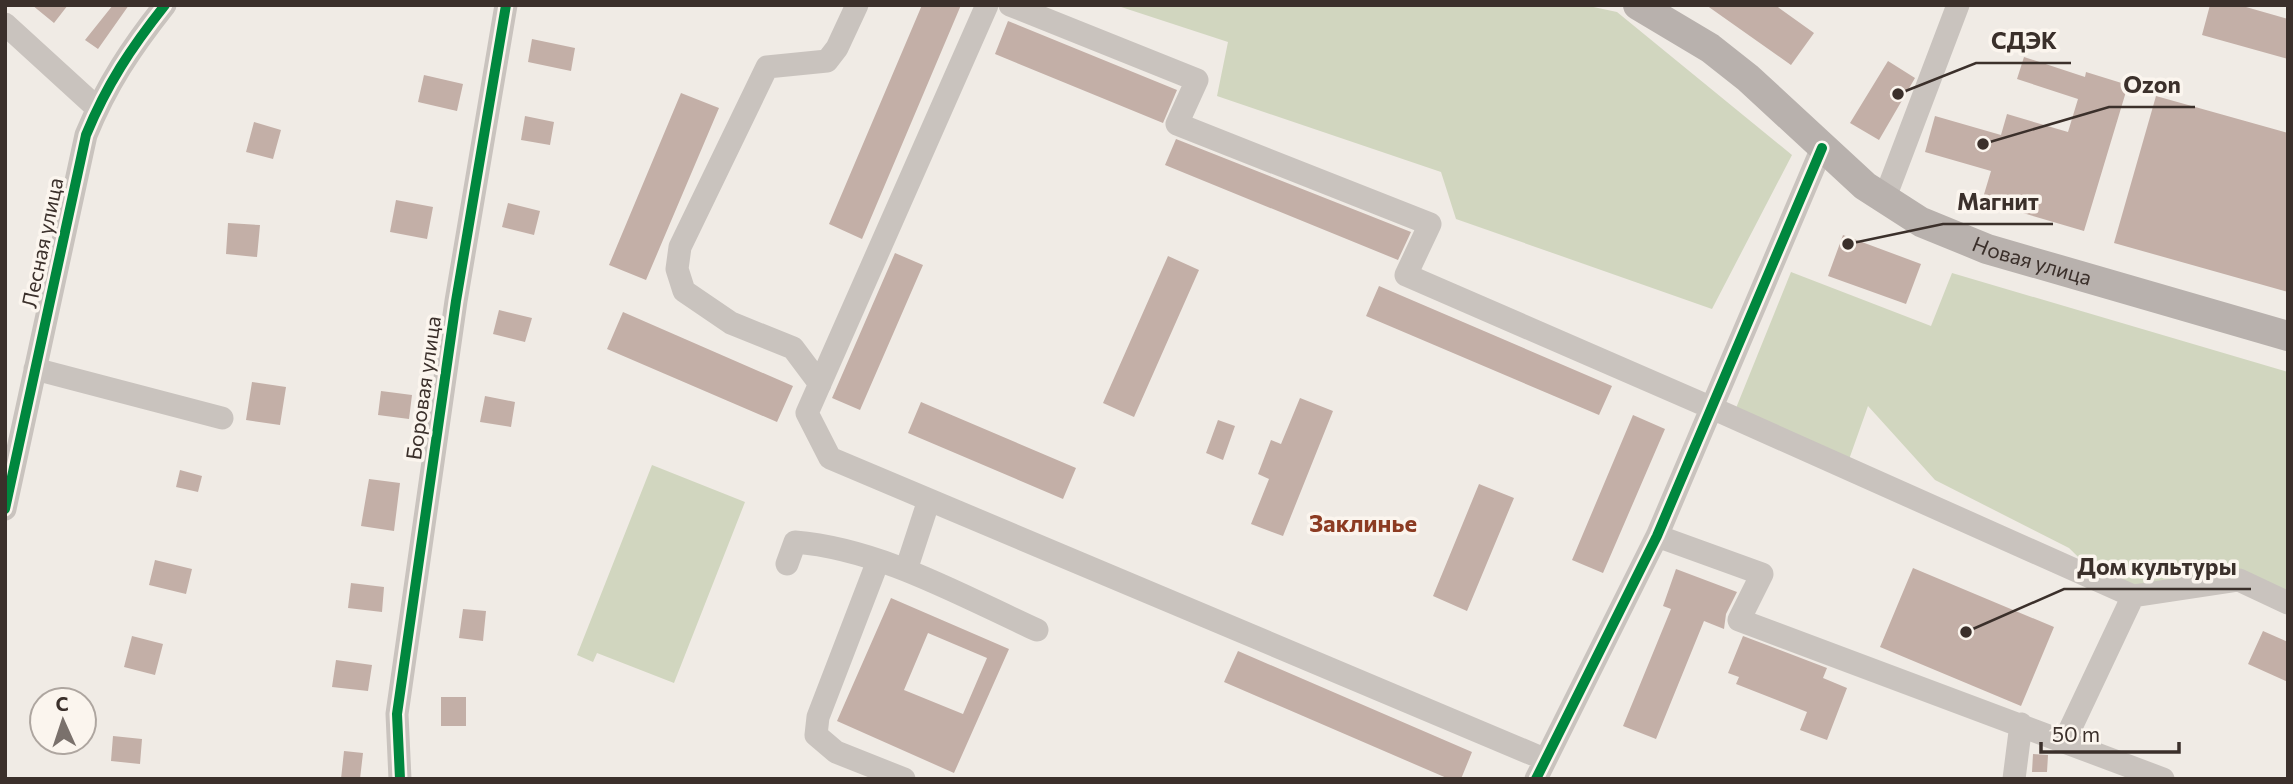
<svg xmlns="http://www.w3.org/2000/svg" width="2293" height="784" viewBox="0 0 2293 784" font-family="Commissioner,sans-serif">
<rect width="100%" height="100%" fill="#f0ebe5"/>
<!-- green -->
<path fill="#d1d6bf" d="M1115 5H1584L1617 12 1792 155 1712 309 1456 219 1441 172 1217 96 1228 42Z
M1791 272 1931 326 1952 273 2288 372V595L2246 575 2111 589 2069 548 1935 480 1868 406 1847 465 1732 418Z
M652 465 745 502 674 683 597 653 593 662 577 655Z"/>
<!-- building -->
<path fill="#c3afa7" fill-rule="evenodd" d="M32 5H68L54 23Z
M113 5H129L98 49 85 40Z
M922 5H961L862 239 829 224Z
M1706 5H1775L1814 33 1791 65Z
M2210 5H2239L2288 19V59L2202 35Z
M1008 21 1177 90 1163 123 995 54Z
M532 39 575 48 571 71 528 62Z
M2024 57 2085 77 2086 72 2128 85 2084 231 1982 201 1991 171 1925 152 1935 116 2001 135 2007 114 2068 132 2078 99 2017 79Z
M1888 61 1915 78 1879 140 1850 123Z
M424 75 463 84 457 111 418 102Z
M681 93 719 108 646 280 609 265Z
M2156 96 2288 133V292L2114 243Z
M525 116 554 122 550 145 521 140Z
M254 122 281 130 273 159 246 152Z
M1176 139 1411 232 1398 260 1165 165Z
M396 200 433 207 427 239 390 232Z
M508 203 540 211 534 235 502 227Z
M228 223 260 225 257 257 226 254Z
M1843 235 1921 264 1906 304 1828 276Z
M895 253 923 265 860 410 832 398Z
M1168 256 1199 270 1134 417 1103 403Z
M1379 286 1612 386 1599 415 1366 316Z
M499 310 532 318 525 342 493 334Z
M623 312 793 386 777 422 607 349Z
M252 382 286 387 280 425 246 420Z
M381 391 412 395 409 419 378 415Z
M485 396 515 402 511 427 480 422Z
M1300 398 1333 411 1283 536 1251 524 1269 479 1258 474 1271 440 1281 444Z
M921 402 1076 468 1063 499 908 433Z
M1633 415 1665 429 1603 573 1572 560Z
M1218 420 1235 426 1223 460 1206 453Z
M180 470 202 476 198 492 176 487Z
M369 479 400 483 394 531 361 526Z
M1479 484 1514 498 1467 611 1433 596Z
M155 560 192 569 186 594 149 585Z
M1913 568 2054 627 2021 706 1880 647Z
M1676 569 1737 592 1726 614 1724 629 1704 621 1656 739 1623 726 1671 609 1663 606Z
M351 583 384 587 382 612 348 608Z
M891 598 1009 649 954 773 837 721ZM928 633 987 658 963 714 904 690Z
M463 609 486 611 483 641 459 638Z
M2263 631 2288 642V682L2248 664Z
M132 636 163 644 155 675 124 667Z
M1743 636 1827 668 1823 678 1847 688 1827 740 1800 730 1807 712 1736 684 1739 677 1728 673Z
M1238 651 1472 752 1461 779H1449L1224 682Z
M336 660 372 665 368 691 332 687Z
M441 697H466V726H441Z
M113 736 142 739 140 764 111 761Z
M344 751 363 753 360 779H341Z
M2033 754 2048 755 2047 772H2032Z"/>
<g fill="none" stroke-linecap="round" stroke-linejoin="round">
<!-- minor -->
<path stroke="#c9c3be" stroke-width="23" d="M987 5 807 413 830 458 1544 759
M1010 5 1197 80 1177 124 1430 224 1406 275 1712 408 2133 596 2239 580 2288 603
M5 24 97 108
M1884 200 1958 5
M35 369 222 418
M820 384 793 348 731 323 684 291 677 269 680 247 767 67 827 61 837 48 857 5
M5 509 86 135C107 84 131 48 165 5
M1657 536 1762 574 1739 620 2163 779
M878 561 818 717 816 735 836 752 904 779
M787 564 795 542C880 549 960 595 1037 630
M906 570 929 500
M2065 740 2133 596
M400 779 397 714 456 301 506 5
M1536 779 1657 536 1822 148
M2014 779 2021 724"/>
<!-- major -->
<path stroke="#b8b1ad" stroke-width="30" id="s1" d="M1638 5 1710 48 1748 78 1865 186 1921 222 1987 249 2288 336"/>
<defs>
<path id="cycleway" d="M5 509 86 135C107 84 131 48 165 5
M400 779 397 714 456 301 506 5
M1536 779 1657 536 1822 148"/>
</defs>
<!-- cycleway casing -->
<use href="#cycleway" stroke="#fbf5ee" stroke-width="15"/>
<!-- cycleway -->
<use href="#cycleway" stroke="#00873e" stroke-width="10"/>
</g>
<g text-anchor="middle" stroke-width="7" stroke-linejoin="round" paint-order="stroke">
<!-- street labels -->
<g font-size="21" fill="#3b302b" stroke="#fbf5ee">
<text transform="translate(43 243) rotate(-78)" y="7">Лесная улица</text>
<text dy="7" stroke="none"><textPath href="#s1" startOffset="476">Новая улица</textPath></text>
<text transform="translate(424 388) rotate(-82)" y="7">Боровая улица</text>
</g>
<!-- quarter labels -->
<g font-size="24" font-weight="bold" fill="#8c3b22" stroke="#fbf5ee">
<text x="1363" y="532">Заклинье</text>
</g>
</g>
<!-- callouts -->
<path fill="none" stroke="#3b302b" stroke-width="2.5" d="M1898 94L1976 63H2071M1983 144L2109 107H2195M1848 244L1943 224H2053M1966 632L2064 589H2251"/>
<g fill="#3b302b" stroke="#fbf5ee" stroke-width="2.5">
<circle cx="1898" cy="94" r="7"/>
<circle cx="1983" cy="144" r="7"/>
<circle cx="1848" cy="244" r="7"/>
<circle cx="1966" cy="632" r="7"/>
</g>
<g font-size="23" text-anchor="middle" font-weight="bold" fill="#3b302b" stroke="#fbf5ee" stroke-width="7" stroke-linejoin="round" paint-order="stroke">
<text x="2024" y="49">СДЭК</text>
<text x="2152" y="93">Ozon</text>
<text x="1998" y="210">Магнит</text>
<text x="2157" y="575">Дом культуры</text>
</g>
<!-- border -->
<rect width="2293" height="784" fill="none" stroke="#3b302b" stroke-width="14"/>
<!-- north arrow -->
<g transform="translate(63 721) rotate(357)"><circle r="33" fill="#fbf5ee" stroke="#aea6a0" stroke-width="2"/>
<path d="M0-5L12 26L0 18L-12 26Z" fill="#7a716c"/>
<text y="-10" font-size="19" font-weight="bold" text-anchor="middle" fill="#3b302b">С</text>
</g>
<!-- scale -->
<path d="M2041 742v10h138v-10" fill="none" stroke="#3b302b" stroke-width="3.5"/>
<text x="2052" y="742" font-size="21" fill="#3b302b" stroke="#fbf5ee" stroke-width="5" paint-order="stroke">50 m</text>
</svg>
